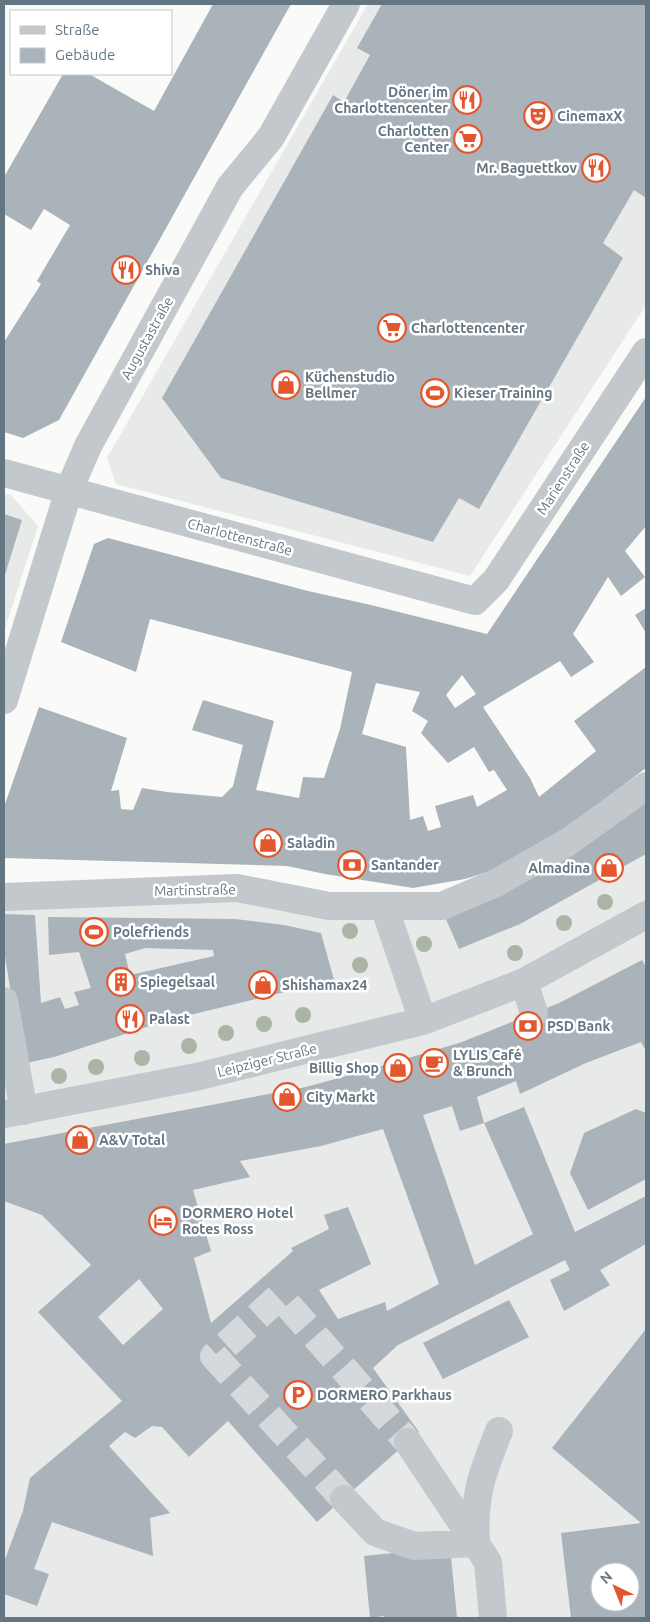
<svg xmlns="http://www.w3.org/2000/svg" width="650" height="1622" viewBox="0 0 650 1622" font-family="Ubuntu,sans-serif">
<rect width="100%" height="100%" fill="#fafaf8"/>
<!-- built -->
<path fill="#e8e9e9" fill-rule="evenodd" d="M368 4H646V305L470 576 116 484 107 458Z
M4 494 11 495 38 526 4 632Z
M646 783V1618H4V897L442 906ZM600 1572H630V1602H600Z"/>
<!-- building -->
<path fill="#aab3b9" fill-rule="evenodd" d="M213 4H291L59 420 23 438 4 432V342L41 284 37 281 70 225 44 209 31 230 4 214V177L63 74H89L154 111Z
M382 4H646V198L634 190 603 243 623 258 479 509 459 498 433 542 221 478 162 398 333 95 344 102 370 55 357 48Z
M646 397V526L625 551 645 577 621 596 608 577 573 634 594 662 571 677 560 661 483 707 530 778 539 797 596 751 574 721 646 667V768L560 833 503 867 465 879 413 888 325 874 287 866 4 858V807L39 707 127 738 111 791 119 790 121 809 133 810 142 788 167 792 222 797 233 786 243 745 192 730 203 700 274 721 256 790 299 798 303 777 324 778 340 729 352 672 150 619 136 672 61 642 94 544 108 538 308 591 371 605 487 634ZM462 675 476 694 455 708 446 695ZM376 683 420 692 412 711 428 721 421 733 448 763 474 747 489 772 494 770 507 790 477 807 473 795 435 806 441 827 428 831 423 816 410 820 406 747 362 734Z
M4 514 22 520 4 578Z
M646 608V633L635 615Z
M646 801V854L520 924 459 949 445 917 520 885 558 863Z
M4 914 35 915 41 1003 60 997 65 1009 79 1005 74 992 91 988 79 952 49 955 48 917 235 919 284 925 321 933 334 980 165 1021 54 1057 22 1064 4 950ZM145 948 213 950 214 956 130 975 125 954Z
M642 960 646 967V1051L641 1042 586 1063 520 1094 516 1081 477 1097 484 1123 460 1131 452 1106 423 1115 475 1265 533 1234 484 1123 524 1107 575 1232 646 1196V1244L600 1270 610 1285 564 1311 550 1280 570 1270 565 1260 398 1345 373 1368 419 1432 317 1522 228 1421 189 1457 162 1427 152 1426 135 1438 125 1432 109 1446 170 1513 150 1518 153 1556 52 1522 34 1569 49 1574 37 1606 4 1594V1562L23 1511 30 1478 122 1401 38 1312 91 1265 42 1215 4 1201V1144L306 1087 368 1070 462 1042 534 1013 559 1003ZM383 1129 439 1284 387 1311 385 1302 338 1319 319 1290 371 1264 348 1207 324 1215 329 1229 291 1248 293 1251 211 1323 194 1258 211 1251 193 1190 250 1177 240 1161 321 1146ZM139 1279 163 1309 123 1345 98 1317Z
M636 1109 646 1113V1179L588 1210 570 1173 584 1133Z
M509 1300 529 1337 443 1379 423 1343Z
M646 1329V1618H571L561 1533 641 1523 552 1448ZM600 1572H630V1602H600Z
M450 1547 457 1618H384V1616L370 1618 364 1556Z"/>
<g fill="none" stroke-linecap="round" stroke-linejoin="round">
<!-- minor-tunnel -->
<path stroke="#d5d9db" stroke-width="28" stroke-dasharray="28 14" stroke-linecap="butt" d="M344 1499 214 1356 280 1296 408 1442"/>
<!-- minor -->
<path stroke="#c3c8cc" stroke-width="28" d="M4 473 475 601 496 580 646 352
M4 700 69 490 88 446 230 187 271 137 346 4
M4 897 237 888 329 906H442L496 883 568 842 646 786
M384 906 423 1021
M524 982 534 1013
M4 1001 24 1111
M4 1114 196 1077 423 1021 524 982 646 915
M408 1442 488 1562 493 1618
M344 1499 375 1532 414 1546 476 1543
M476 1543C473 1497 482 1473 499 1431"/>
</g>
<!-- trees -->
<g fill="#aab4a7">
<circle cx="605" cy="902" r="8"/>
<circle cx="564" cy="923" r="8"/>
<circle cx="350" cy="931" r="8"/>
<circle cx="424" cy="944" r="8"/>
<circle cx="515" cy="953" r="8"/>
<circle cx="360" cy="965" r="8"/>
<circle cx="303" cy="1015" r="8"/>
<circle cx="264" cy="1024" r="8"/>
<circle cx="226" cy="1033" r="8"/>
<circle cx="189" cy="1046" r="8"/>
<circle cx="142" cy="1058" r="8"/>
<circle cx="96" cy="1067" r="8"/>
<circle cx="59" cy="1076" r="8"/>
</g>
<!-- icons -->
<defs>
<symbol id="restaurant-ring" viewBox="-11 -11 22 22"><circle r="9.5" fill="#fff" stroke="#e4572e" stroke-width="1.5"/><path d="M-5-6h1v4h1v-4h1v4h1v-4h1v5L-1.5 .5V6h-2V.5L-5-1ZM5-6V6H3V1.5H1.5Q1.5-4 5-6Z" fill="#e4572e"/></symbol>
<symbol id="theatre-ring" viewBox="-11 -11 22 22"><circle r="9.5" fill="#fff" stroke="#e4572e" stroke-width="1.5"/><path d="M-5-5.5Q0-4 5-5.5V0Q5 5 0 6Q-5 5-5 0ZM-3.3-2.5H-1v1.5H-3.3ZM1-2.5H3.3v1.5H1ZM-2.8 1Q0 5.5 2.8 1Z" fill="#e4572e"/></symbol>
<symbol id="supermarket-ring" viewBox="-11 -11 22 22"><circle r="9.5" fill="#fff" stroke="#e4572e" stroke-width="1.5"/><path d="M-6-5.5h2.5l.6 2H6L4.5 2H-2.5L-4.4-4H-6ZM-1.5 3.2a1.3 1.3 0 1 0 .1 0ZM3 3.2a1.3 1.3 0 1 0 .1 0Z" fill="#e4572e"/></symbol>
<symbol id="shop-ring" viewBox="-11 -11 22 22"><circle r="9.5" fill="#fff" stroke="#e4572e" stroke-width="1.5"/><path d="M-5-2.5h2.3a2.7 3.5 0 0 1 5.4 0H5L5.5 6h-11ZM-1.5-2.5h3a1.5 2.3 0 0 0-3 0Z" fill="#e4572e"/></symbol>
<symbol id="stadium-ring" viewBox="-11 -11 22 22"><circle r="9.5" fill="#fff" stroke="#e4572e" stroke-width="1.5"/><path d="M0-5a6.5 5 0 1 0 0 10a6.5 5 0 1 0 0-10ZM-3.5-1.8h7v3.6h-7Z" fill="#e4572e"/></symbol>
<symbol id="bank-ring" viewBox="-11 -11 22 22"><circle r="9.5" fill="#fff" stroke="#e4572e" stroke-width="1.5"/><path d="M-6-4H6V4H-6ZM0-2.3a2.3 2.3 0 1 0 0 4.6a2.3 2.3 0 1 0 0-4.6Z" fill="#e4572e"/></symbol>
<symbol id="building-ring" viewBox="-11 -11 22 22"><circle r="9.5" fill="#fff" stroke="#e4572e" stroke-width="1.5"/><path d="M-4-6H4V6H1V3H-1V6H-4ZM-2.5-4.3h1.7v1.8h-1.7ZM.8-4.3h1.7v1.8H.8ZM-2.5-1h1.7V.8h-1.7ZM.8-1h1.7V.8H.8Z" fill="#e4572e"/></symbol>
<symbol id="cafe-ring" viewBox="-11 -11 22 22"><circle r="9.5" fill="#fff" stroke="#e4572e" stroke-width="1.5"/><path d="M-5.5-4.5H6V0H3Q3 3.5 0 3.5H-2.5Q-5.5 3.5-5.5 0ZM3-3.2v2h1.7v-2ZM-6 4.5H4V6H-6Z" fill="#e4572e"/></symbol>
<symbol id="hotel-ring" viewBox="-11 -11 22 22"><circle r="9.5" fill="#fff" stroke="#e4572e" stroke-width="1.5"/><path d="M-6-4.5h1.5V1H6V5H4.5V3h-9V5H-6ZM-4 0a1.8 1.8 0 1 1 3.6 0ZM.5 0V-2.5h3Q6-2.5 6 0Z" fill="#e4572e"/></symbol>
<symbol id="parking-ring" viewBox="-11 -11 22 22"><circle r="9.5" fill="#fff" stroke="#e4572e" stroke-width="1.5"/><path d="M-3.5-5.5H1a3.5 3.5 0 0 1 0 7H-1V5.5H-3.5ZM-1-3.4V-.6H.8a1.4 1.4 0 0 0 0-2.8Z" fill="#e4572e"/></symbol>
</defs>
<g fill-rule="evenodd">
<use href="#restaurant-ring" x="451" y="84" width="32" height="32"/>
<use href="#theatre-ring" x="522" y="100" width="32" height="32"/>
<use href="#supermarket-ring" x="452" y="123" width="32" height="32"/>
<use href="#restaurant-ring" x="580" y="152" width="32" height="32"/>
<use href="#restaurant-ring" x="110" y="254" width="32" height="32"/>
<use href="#supermarket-ring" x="376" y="312" width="32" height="32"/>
<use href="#shop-ring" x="270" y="369" width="32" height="32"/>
<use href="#stadium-ring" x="419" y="377" width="32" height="32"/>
<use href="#shop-ring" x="252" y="827" width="32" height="32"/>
<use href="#bank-ring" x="336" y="849" width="32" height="32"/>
<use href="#shop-ring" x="593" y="852" width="32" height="32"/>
<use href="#stadium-ring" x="78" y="916" width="32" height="32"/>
<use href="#building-ring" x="105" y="966" width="32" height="32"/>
<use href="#shop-ring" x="247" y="969" width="32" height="32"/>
<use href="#restaurant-ring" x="114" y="1003" width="32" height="32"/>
<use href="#bank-ring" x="512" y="1010" width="32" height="32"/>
<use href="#cafe-ring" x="418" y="1047" width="32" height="32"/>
<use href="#shop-ring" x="382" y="1052" width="32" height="32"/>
<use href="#shop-ring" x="271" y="1081" width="32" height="32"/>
<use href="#shop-ring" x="64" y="1124" width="32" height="32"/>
<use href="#hotel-ring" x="147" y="1205" width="32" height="32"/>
<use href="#parking-ring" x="282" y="1379" width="32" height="32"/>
</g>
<g text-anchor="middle" stroke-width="5" stroke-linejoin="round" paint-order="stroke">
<!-- poi labels -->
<g font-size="14" font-weight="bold" fill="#657683" stroke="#fff" text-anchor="start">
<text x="448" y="97" text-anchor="end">Döner im<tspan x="448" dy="16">Charlottencenter</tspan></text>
<text x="557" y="121">CinemaxX</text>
<text x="449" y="136" text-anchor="end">Charlotten<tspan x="449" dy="16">Center</tspan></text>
<text x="577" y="173" text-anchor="end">Mr. Baguettkov</text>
<text x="145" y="275">Shiva</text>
<text x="411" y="333">Charlottencenter</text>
<text x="305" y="382">Küchenstudio<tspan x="305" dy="16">Bellmer</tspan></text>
<text x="454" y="398">Kieser Training</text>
<text x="287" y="848">Saladin</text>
<text x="371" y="870">Santander</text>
<text x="590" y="873" text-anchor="end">Almadina</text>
<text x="113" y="937">Polefriends</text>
<text x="140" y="987">Spiegelsaal</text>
<text x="282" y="990">Shishamax24</text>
<text x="149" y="1024">Palast</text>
<text x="547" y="1031">PSD Bank</text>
<text x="453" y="1060">LYLIS Café<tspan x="453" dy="16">&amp; Brunch</tspan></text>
<text x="379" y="1073" text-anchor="end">Billig Shop</text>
<text x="306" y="1102">City Markt</text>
<text x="99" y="1145">A&amp;V Total</text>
<text x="182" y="1218">DORMERO Hotel<tspan x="182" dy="16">Rotes Ross</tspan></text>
<text x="317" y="1400">DORMERO Parkhaus</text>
</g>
<!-- street labels -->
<g font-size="14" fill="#657683" stroke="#fff">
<text transform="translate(147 338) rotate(-61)" y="5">Augustastraße</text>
<text transform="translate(563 478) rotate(-57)" y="5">Marienstraße</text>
<text transform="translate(240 537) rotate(15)" y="5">Charlottenstraße</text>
<text transform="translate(195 890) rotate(-1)" y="5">Martinstraße</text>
<text transform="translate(267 1060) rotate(-14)" y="5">Leipziger Straße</text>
</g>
</g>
<!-- border -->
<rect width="650" height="1622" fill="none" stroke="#657683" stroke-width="10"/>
<!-- legend -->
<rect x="10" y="10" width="162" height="65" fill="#ffffff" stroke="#c1c8cd"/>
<rect x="20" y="26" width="25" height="8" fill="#c3c8cc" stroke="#c1c8cd"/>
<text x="55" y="35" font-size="15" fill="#657683">Straße</text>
<rect x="20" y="48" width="25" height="15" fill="#aab3b9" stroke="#c1c8cd"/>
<text x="55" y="60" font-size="15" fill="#657683">Gebäude</text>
<!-- north arrow -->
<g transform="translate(615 1587) rotate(317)"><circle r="24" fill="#ffffff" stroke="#c1c8cd"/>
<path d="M0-4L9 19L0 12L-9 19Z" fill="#e4572e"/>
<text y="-8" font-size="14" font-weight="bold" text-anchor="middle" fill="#657683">N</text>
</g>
</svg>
